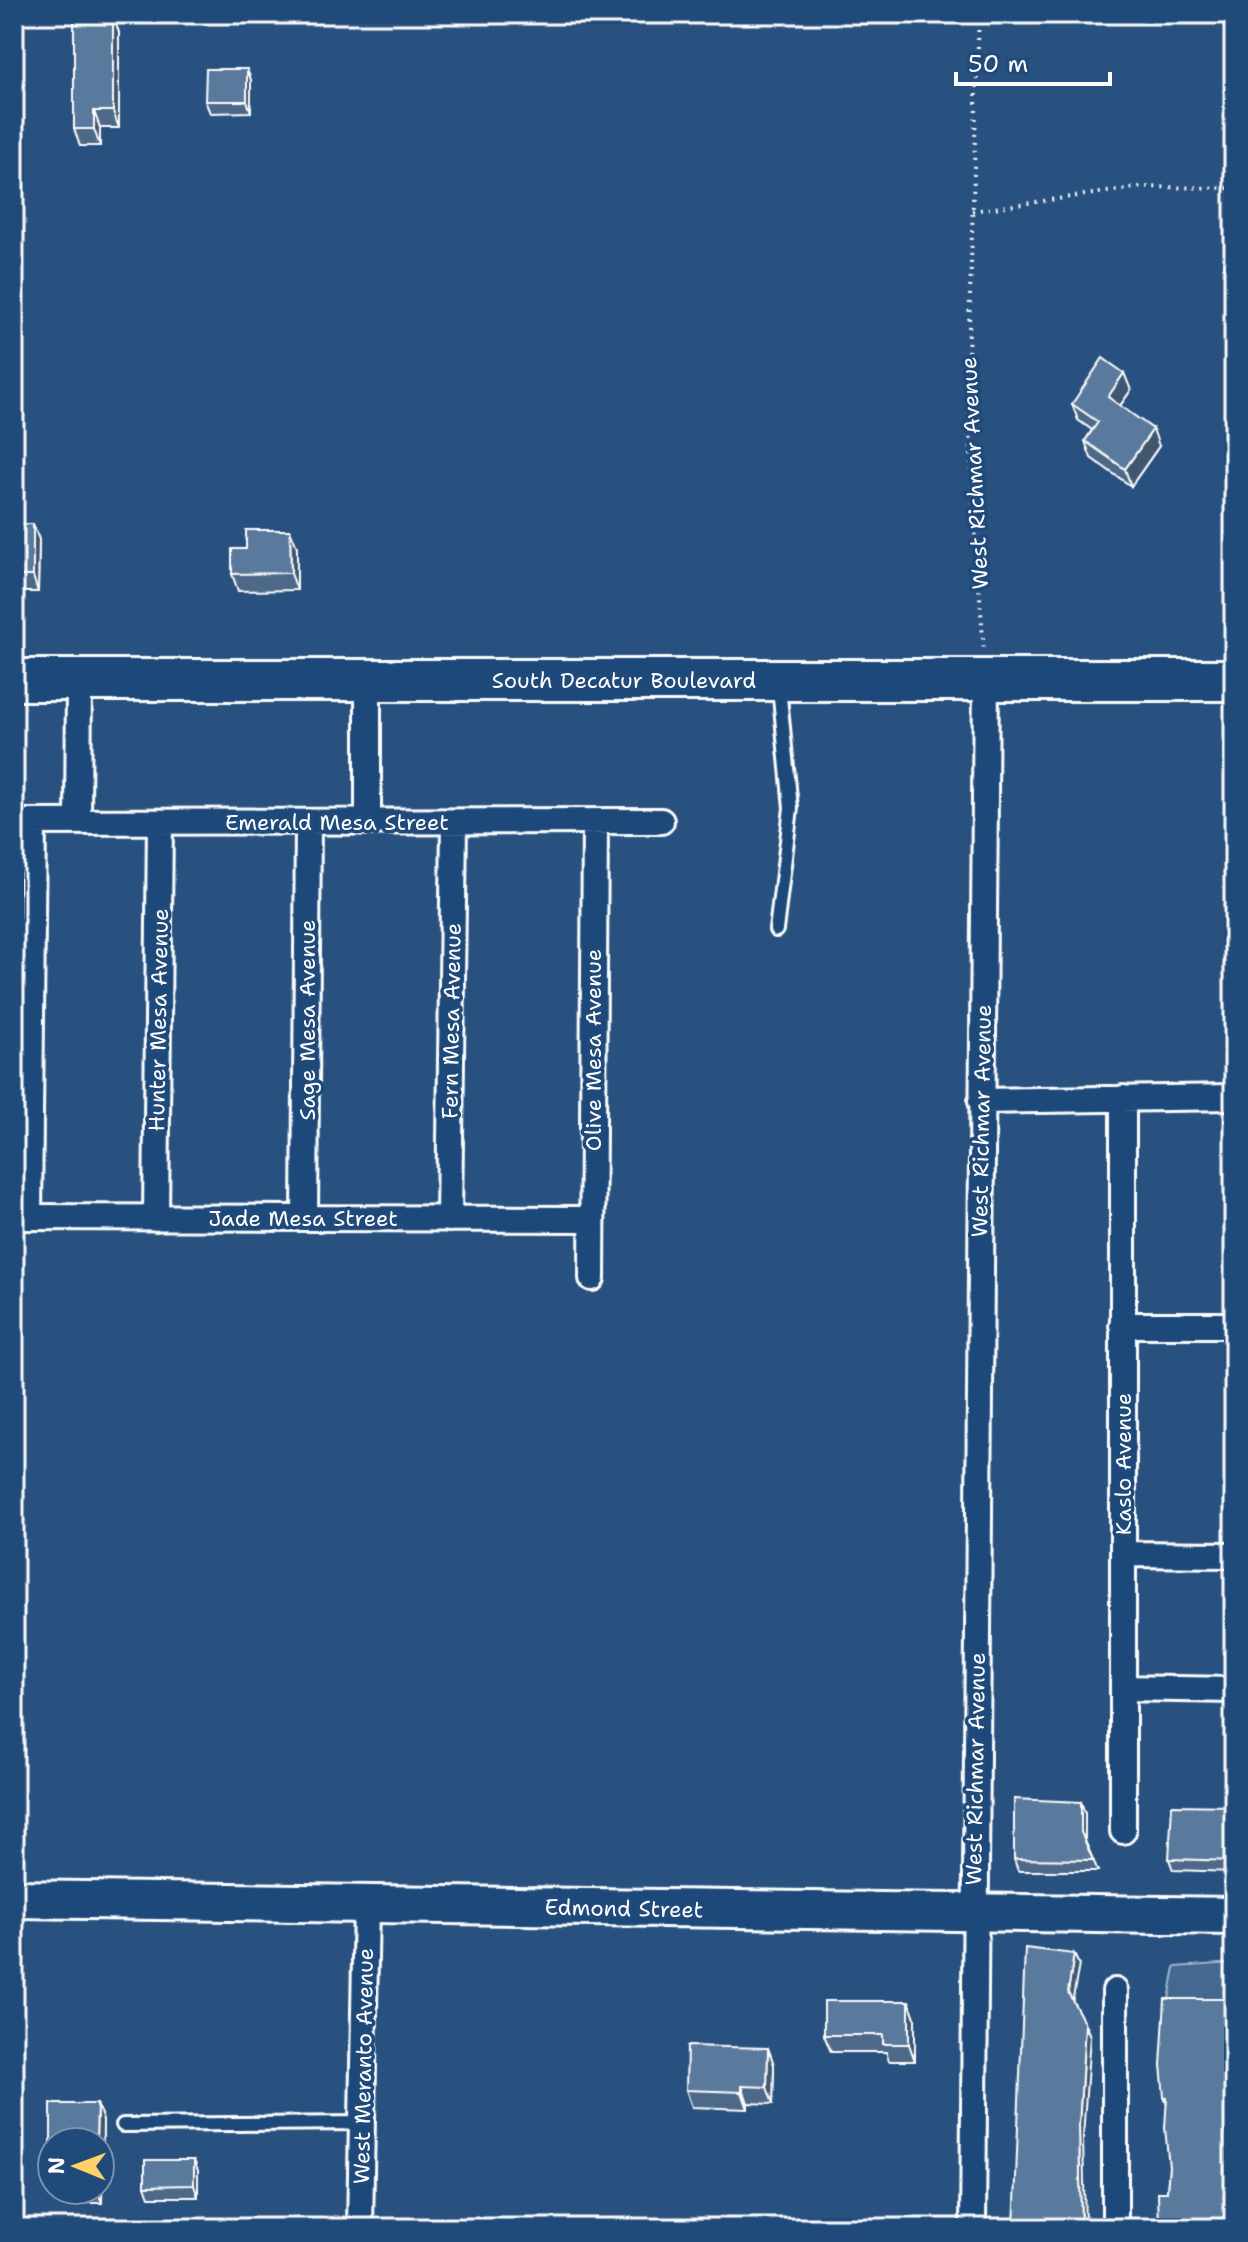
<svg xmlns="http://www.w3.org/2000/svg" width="1248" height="2242" viewBox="0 0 1248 2242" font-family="'Shantell Sans',sans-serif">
<rect width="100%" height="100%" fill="#28517f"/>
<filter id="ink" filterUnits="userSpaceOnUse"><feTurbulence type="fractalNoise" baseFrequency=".0125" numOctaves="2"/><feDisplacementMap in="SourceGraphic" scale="16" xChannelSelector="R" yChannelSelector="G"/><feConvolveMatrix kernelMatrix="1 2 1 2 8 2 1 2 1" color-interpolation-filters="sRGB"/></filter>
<g filter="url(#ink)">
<!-- green -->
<path fill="#446890" stroke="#a2b4c8" stroke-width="2" d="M1234 1963V2002L1168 2004 1175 1967Z"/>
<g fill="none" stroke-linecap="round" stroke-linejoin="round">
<defs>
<path id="lane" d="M776 930 791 808 779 687
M123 2125 363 2123"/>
<path id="street" d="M368 682V822
M14 822 661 821
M78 822 79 681
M981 1101 1234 1097
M14 1217 592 1219
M29 1217 33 822
M156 1218 160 822
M305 1218 308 822
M449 1219 454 822
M592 1278 595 823
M1122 1325H1234
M1123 1554 1234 1555
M1123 1688 1234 1690
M1123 1831V1098
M360 2228 366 1904
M973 2228 986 678
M1115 2228V1991"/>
<path id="secondary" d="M14 1899 1234 1916"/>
<path id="primary" d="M14 680H1234"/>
</defs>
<!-- lane casing -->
<use href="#lane" stroke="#fff" stroke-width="18"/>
<!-- street casing -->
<use href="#street" stroke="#fff" stroke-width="30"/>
<!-- secondary casing -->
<use href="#secondary" stroke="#fff" stroke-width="42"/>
<!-- primary casing -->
<use href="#primary" stroke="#fff" stroke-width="46"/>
<!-- path -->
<path stroke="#fff" stroke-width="4" stroke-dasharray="2 6" stroke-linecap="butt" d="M979 14 968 357 972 487 984 652
M972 211 1142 187 1234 188"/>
<!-- lane -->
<use href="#lane" stroke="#1f4a7a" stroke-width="12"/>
<!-- street -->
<use href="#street" stroke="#1f4a7a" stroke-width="24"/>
<!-- secondary -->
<use href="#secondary" stroke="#1f4a7a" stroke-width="36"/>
<!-- primary -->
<use href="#primary" stroke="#1f4a7a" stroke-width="40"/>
</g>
<!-- wall -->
<path fill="#4d6987" stroke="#fff" stroke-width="2" d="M113 16 119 33V128H100V146H80L74 129Z
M251 80V112L210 113 205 101Z
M14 164 21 181V229H14Z
M1131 390 1120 406 1159 446 1131 486 1091 458 1085 441 1092 430 1078 420 1072 404Z
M14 524H33L39 540 38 592H14Z
M297 547V590L238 591 232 574Z
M1081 1802 1085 1814V1841L1098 1871H1018L1014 1859Z
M1234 1806V1872L1173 1870 1169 1859Z
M1234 1999V2045H1233L1230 2076 1167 2192 1169 2167 1167 2105 1164 2097Z
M909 2001 915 2018V2061H889L886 2052H831L824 2035Z
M768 2048 774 2065 773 2104 748 2103V2109L692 2107 686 2090Z
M51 2104H97L103 2121 102 2203H57L52 2190H100V2142H52V2189L51 2186Z
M198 2171V2197H149L145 2186Z"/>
<!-- shaded-wall -->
<path fill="#3f556e" stroke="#fff" stroke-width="2" d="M113 16 119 33V128L113 111Z
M247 69 251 80V112L247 101Z
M94 111 100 128V146L94 129Z
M15 164 21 181V229L15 212Z
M1124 373 1131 390 1114 414 1108 397Z
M1153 429 1159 446 1131 486 1125 469Z
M33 524 39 540 38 592 33 576Z
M290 530 297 547V590L291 573Z
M1081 1802 1085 1814V1843L1081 1832Z
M1074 1954 1079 1965 1072 2003 1068 1992Z
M909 2001 915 2018V2061L909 2044Z
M1085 2024 1090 2036 1083 2137 1085 2228H1081L1079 2126Z
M1229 2033 1233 2045 1230 2076 1234 2228H1230L1226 2065Z
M768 2048 774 2065 773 2104 767 2087Z
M742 2086 748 2103V2109L742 2092Z
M97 2104 103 2121 102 2203 97 2190H100V2142H96Z
M194 2160 198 2171V2197L194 2185Z"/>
<!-- building -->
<path fill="#5a7a9d" stroke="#fff" stroke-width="2" d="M113 16V111H94V129H74V17Z
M206 69H247V101H205Z
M14 164H15V212H14Z
M1103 358 1124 373 1108 397 1153 429 1125 469 1085 441 1098 422 1072 404Z
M14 524H33V576H14Z
M246 530H290L291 573 232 574V549H246Z
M1014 1799 1081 1802V1832L1093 1860 1014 1859Z
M1172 1805 1234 1806V1861L1169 1859Z
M1025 1948 1074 1954 1068 1992 1085 2024 1079 2126 1081 2228H1014Z
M1165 1999H1234V2028L1233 2034 1229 2033 1226 2065 1230 2228H1159L1158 2192H1167L1169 2167 1165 2128 1167 2097H1164L1161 2065Z
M824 2001H909V2044H883V2035H824Z
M687 2046 768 2048 767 2087 742 2086V2092L686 2090Z
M51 2104H97L96 2142H52V2186H51Z
M145 2160H194V2185L145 2186Z
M863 2220 871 2228H855Z"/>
</g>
<g text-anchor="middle" stroke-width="7" stroke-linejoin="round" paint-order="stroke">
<!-- street labels -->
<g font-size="22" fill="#fff" stroke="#1f4a7a">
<text transform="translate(974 473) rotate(-93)" y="8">West Richmar Avenue</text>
<text x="624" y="688">South Decatur Boulevard</text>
<text x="337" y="830">Emerald Mesa Street</text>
<text transform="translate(158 1020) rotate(-89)" y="8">Hunter Mesa Avenue</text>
<text transform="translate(307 1020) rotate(-90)" y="8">Sage Mesa Avenue</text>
<text transform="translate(451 1021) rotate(-89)" y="8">Fern Mesa Avenue</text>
<text transform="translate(593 1050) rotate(-90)" y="8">Olive Mesa Avenue</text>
<text transform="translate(981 1121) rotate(-89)" y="8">West Richmar Avenue</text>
<text x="303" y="1226">Jade Mesa Street</text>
<text transform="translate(1123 1464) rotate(-90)" y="8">Kaslo Avenue</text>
<text transform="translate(975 1769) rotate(-89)" y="8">West Richmar Avenue</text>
<text transform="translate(624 1908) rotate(1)" y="8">Edmond Street</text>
<text transform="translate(363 2066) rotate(-89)" y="8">West Meranto Avenue</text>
</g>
</g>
<!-- margin -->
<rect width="1248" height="2242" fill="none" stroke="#1f4a7a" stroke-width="48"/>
<rect x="24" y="24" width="1200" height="2194" fill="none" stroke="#fff" stroke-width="3" filter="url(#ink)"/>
<!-- north arrow -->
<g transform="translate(76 2166) rotate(271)"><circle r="38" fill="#1f4a7a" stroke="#7992af" stroke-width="2"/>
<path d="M0-6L14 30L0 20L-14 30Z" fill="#ffd166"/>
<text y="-12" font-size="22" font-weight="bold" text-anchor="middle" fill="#ffffff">N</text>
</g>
<!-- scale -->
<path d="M956 72v12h154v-12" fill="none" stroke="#ffffff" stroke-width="4"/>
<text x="968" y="72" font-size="24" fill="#ffffff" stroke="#1f4a7a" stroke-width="6" paint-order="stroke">50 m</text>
</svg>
